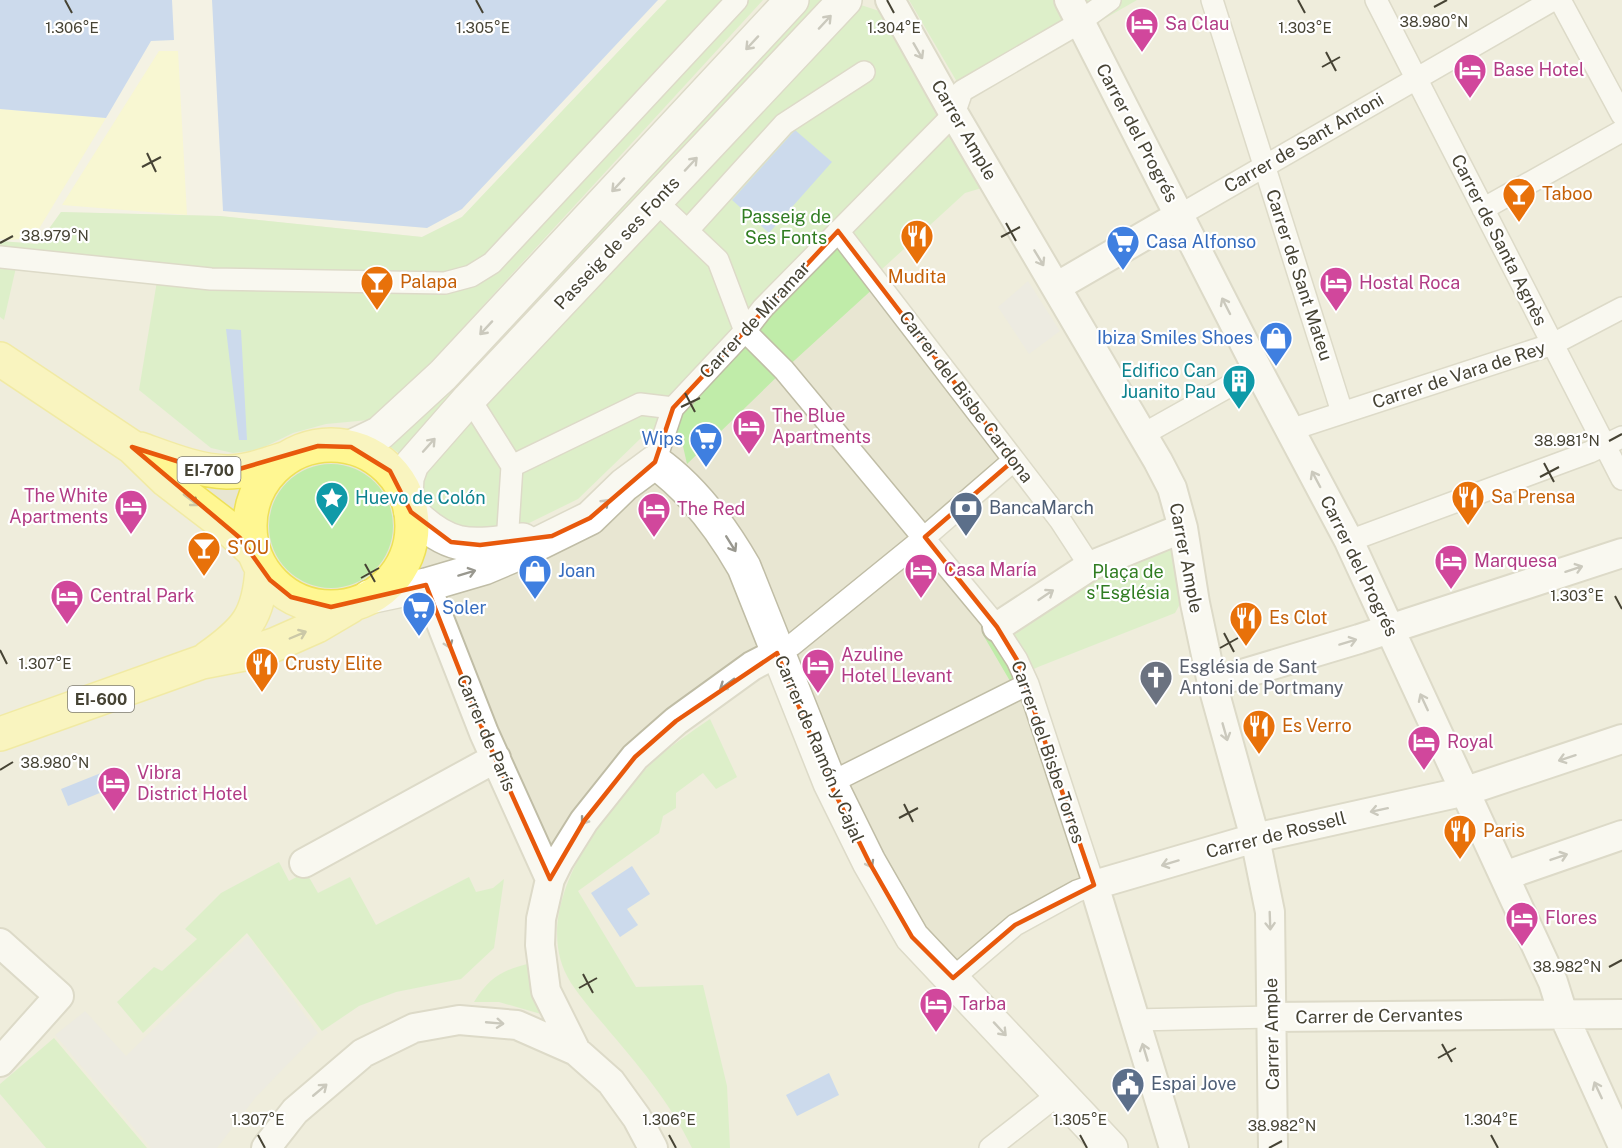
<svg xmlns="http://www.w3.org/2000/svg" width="1622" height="1148" viewBox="0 0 1622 1148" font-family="'Public Sans',sans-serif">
<rect width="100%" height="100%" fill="#f4f2e4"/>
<!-- residential -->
<path fill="#e8e6d2" d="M667 0H1622V1148H0V241L38 244 61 212 220 216 422 237 462 217Z"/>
<!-- green -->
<path fill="#c0eca9" d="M667 0H763L379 419 326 424 293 433 258 450 233 453 211 448 139 390 157 281 17 263 4 320 0 317V241L38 244 61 212 220 216 422 237 462 217Z
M809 0H834L406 458 386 444Z
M909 0H1059L1068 20 960 87Z
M1085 0H1137L1097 23Z
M858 4 885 13 985 187 965 193 881 270 876 286 784 370 687 464 680 433 655 434 640 439 578 499 521 527 470 533 435 519C425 501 421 494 423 472Z
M269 526a62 62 0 1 1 124 0a62 62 0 1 1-124 0Z
M1167 517 1180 604 1175 613 1038 667 1010 681 982 633 1007 610 1077 557Z
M710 719 737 777 716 789 703 773 676 793V808L663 816 659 833 578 891 636 987 703 985 727 1086 730 1148H692C671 1103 637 1064 605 1026 593 1012 581 998 571 983 525 911 604 809 655 760 672 745 691 732 710 719Z
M279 862 289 881 306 872 318 893 350 877 376 925 469 877 476 892 493 888 504 879 494 948 461 979 396 992 359 1006 322 1031 247 933 143 1033 117 1002 154 967 162 971 197 939 185 929 221 893Z
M531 963 544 1010 541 1014 499 1002H474C490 977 502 970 531 963Z
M54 1038 147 1148H46L0 1094V1084Z"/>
<!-- sand -->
<path fill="#fcfcbc" d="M159 51H178L187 215 62 205Z
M0 109 106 118 34 237 11 240 0 239Z"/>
<!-- parking -->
<path fill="#e4e3dd" d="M1028 281 1060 331 1029 354 998 307Z
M248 936 318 1033 255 1098 217 1148H151L55 1035 85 1011 126 1056Z"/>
<!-- water -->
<path fill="#9bbdf6" d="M0 0H172L174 40 151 41 106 118 0 109Z
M212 0H658L462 209 427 228 223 211Z
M795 130 832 162 769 233 732 200Z
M226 329 241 330 247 440H239Z
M101 773 107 790 68 806 61 789Z
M632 866 650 894 627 909 638 925 620 937 591 893Z
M829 1073 839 1095 797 1116 786 1095Z"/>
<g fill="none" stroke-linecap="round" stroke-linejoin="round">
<defs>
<path id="pedestrian" d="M1212 0 1342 412
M1376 0 1622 479
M1560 0 1622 115
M663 208 718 260 745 331 784 370 990 618 1017 660 1028 684 1094 885 1077 891 1015 925 953 978
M1483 209 1622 131
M1180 215 1553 0
M688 230 784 124 864 72
M838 231 1014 460 1060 520 1090 566
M0 257 211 279 445 283 471 276 492 263 737 0
M473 404 512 466 508 528
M1290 430 1553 344 1622 308
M1142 435 1258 370
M655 462 673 408 745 331 763 308 954 114 962 91 1074 26 1110 0
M512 466 640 404 673 408
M1349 541 1590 452 1622 437
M777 653 792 645 925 537 1014 460
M830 783 1028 684
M1135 1020 1271 1017
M990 1148 1060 1093"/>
<path id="minor" d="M890 0 954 114 1158 461 1172 488 1183 528 1195 603 1212 683 1255 838 1270 912 1273 1148
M1069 0 1258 370 1349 541 1553 982 1563 1014 1622 1144
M1056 287 1180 215
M426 585 484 733 550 879
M997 627 1090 566 1183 528
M1212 683 1359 639 1622 553
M304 863 496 758
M1504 876 1622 835
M0 943 59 996 0 1062
M1271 1017 1622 1014
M576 1051 546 991 540 945 541 919 550 879 559 861 584 821 635 757 676 721 752 666 777 653
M266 1148 295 1111 363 1053 414 1028 459 1020 517 1025 576 1051 611 1082 637 1118 653 1148
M1174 1148 1094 885 1255 838 1466 791 1622 739"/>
<path id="tertiary" d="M351 447 380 433 443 375 792 0
M406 496 407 478 412 464 469 399 845 0
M411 512C451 552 471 546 523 540
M369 597 426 585 484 568 517 554 590 518 624 485 655 462C693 489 721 527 744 567L830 783 869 862 912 937 1111 1148"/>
<path id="primary" d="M0 359 132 447 166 480 226 526 254 552
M250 526a81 81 0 1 1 162 0a81 81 0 1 1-162 0Z
M140 449C168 459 197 471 227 472 247 472 268 464 287 458
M208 658C246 631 259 617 262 569
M0 734 202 662 249 653 274 645 317 626 351 606"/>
</defs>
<!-- pedestrian casing -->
<use href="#pedestrian" stroke="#c0bda6" stroke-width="24"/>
<!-- minor casing -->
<use href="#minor" stroke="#c0bda6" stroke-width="32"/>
<!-- tertiary casing -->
<use href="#tertiary" stroke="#c0bda6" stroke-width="36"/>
<!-- primary casing -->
<use href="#primary" stroke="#eee158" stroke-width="36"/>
<!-- pedestrian -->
<use href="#pedestrian" stroke="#fff" stroke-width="21"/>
<!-- minor -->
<use href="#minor" stroke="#fff" stroke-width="28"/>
<!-- tertiary -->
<use href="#tertiary" stroke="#fff" stroke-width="33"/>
<!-- primary -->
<use href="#primary" stroke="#fff792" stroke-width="33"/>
</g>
<!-- one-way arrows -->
<defs><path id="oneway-shaft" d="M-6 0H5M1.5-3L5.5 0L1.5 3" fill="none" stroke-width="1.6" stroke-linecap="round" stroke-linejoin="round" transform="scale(1.5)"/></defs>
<g stroke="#99988f">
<use href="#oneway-shaft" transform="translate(825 22) rotate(-47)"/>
<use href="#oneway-shaft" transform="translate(752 43) rotate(133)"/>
<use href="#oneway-shaft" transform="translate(918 51) rotate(60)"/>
<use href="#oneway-shaft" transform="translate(691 164) rotate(-47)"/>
<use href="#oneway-shaft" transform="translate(618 185) rotate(133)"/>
<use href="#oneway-shaft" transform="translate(1039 258) rotate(59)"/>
<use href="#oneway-shaft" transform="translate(1226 306) rotate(-117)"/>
<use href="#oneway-shaft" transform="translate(486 328) rotate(133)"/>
<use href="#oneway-shaft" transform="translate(429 445) rotate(-48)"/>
<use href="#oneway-shaft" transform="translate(1316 479) rotate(-118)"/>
<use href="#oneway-shaft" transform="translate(602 506) rotate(-44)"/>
<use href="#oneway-shaft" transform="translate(731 544) rotate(58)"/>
<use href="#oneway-shaft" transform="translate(1574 569) rotate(-18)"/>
<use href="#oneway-shaft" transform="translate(467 573) rotate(-17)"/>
<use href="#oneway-shaft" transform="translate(1046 595) rotate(-34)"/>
<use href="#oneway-shaft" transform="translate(447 640) rotate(68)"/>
<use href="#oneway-shaft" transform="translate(1348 642) rotate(-17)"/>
<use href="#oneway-shaft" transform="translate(727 684) rotate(144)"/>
<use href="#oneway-shaft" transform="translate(1424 702) rotate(-115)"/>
<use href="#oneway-shaft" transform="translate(1225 732) rotate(74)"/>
<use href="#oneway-shaft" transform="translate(1567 758) rotate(162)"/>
<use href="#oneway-shaft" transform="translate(1379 810) rotate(168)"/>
<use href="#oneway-shaft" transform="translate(587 817) rotate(127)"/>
<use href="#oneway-shaft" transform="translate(1559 857) rotate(-19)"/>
<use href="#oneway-shaft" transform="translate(868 860) rotate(62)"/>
<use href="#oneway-shaft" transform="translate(1170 863) rotate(163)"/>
<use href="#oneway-shaft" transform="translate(1270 921) rotate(88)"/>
<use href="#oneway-shaft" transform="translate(495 1023) rotate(5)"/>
<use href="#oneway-shaft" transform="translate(1000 1029) rotate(47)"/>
<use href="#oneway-shaft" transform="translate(1145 1052) rotate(-107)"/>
<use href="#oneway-shaft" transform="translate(320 1090) rotate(-40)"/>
<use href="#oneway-shaft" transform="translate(1598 1090) rotate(-115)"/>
</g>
<g stroke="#99945e">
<use href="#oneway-shaft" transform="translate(191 500) rotate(37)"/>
<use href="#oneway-shaft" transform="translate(298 635) rotate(-23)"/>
</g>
<!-- marked area -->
<path d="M0 0H1622V1148H0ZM838 231 1014 460 925 537 997 627 1017 660 1094 885 1015 925 953 978 912 937 869 862 830 783 777 653 676 721 635 757 584 821 550 879 484 733 426 585 331 607 291 597 270 580 240 538 132 447 202 469 229 472 318 446 351 447 390 471 411 512 451 542 480 545 552 536 590 518 655 462 673 408Z" fill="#f4f2e4" fill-opacity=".55" fill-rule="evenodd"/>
<path fill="none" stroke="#e8590c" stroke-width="4.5" stroke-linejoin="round" d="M838 231 1014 460 925 537 997 627 1017 660 1094 885 1015 925 953 978 912 937 869 862 830 783 777 653 676 721 635 757 584 821 550 879 484 733 426 585 331 607 291 597 270 580 240 538 132 447 202 469 229 472 318 446 351 447 390 471 411 512 451 542 480 545 552 536 590 518 655 462 673 408Z"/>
<!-- ticks -->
<path fill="none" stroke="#464334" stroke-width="2" d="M65 0 72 13M476 0 483 13M887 0 894 13M1298 0 1305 13M1434 7 1447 0M1326 52 1336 71M1322 67 1340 57M147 153 156 172M142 167 161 157M1006 223 1016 241M1001 237 1020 227M0 243 13 236M685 393 695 412M681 407 700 398M1609 441 1622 434M1544 463 1554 482M1540 477 1559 467M365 564 375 582M361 578 379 568M1615 596 1622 609M1224 633 1234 652M1220 648 1238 638M0 650 7 664M0 770 13 762M904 804 913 822M899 818 918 808M1609 967 1622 960M583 974 593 993M579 988 597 978M1442 1044 1452 1062M1438 1058 1456 1048M258 1135 265 1148M669 1135 676 1148M1080 1135 1087 1148M1491 1135 1498 1148M1269 1148 1282 1141"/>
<!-- icons -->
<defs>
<symbol id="hotel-pin" viewBox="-11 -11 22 30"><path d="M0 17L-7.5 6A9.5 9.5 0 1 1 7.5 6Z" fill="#d1479c" stroke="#fff"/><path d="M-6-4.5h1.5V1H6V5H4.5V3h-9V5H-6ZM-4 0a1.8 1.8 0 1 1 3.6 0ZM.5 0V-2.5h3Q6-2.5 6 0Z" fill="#fff"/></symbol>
<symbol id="bar-pin" viewBox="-11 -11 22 30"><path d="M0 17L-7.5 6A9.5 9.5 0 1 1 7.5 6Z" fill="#e8710a" stroke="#fff"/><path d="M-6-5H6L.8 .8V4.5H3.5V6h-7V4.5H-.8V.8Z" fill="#fff"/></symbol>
<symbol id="restaurant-pin" viewBox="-11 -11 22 30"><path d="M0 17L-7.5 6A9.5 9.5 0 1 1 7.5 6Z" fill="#e8710a" stroke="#fff"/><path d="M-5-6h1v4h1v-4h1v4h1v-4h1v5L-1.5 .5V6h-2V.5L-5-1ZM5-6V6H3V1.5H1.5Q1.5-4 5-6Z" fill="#fff"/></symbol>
<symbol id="supermarket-pin" viewBox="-11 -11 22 30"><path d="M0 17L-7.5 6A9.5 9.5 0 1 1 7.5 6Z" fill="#3f7fe0" stroke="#fff"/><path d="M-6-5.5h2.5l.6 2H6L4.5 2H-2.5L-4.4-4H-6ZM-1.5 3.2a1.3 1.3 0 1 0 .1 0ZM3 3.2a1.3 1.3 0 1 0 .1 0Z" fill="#fff"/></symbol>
<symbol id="shop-pin" viewBox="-11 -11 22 30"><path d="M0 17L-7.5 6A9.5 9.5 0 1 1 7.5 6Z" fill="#3f7fe0" stroke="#fff"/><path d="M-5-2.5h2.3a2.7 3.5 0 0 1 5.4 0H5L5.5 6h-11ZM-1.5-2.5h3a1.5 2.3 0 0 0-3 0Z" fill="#fff"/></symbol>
<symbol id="building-pin" viewBox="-11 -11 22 30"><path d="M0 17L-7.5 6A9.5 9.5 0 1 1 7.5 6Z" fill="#0f9aa8" stroke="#fff"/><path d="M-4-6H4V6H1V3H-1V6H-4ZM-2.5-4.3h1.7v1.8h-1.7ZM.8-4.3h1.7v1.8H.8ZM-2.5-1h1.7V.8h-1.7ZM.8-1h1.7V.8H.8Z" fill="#fff"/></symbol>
<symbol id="sight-pin" viewBox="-11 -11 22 30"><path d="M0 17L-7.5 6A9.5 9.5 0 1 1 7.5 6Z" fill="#0f9aa8" stroke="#fff"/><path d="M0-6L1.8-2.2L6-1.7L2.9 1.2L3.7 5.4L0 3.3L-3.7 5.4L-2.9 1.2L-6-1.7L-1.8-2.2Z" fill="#fff"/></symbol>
<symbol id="bank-pin" viewBox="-11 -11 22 30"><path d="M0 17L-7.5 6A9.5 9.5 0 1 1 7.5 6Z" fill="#5c6f8a" stroke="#fff"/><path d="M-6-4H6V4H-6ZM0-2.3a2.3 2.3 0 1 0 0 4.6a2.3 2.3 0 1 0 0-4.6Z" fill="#fff"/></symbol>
<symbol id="church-pin" viewBox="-11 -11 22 30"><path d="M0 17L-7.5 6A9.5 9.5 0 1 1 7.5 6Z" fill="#6b7280" stroke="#fff"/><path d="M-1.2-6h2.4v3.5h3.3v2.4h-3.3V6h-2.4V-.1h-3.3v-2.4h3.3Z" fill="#fff"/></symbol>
<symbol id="civic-pin" viewBox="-11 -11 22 30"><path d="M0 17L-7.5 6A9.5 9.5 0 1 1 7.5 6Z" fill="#5c6f8a" stroke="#fff"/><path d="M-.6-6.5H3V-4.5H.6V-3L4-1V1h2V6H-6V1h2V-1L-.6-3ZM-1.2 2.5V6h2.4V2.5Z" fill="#fff"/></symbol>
</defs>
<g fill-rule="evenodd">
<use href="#hotel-pin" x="1123" y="5" width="38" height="52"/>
<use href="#hotel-pin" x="1451" y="51" width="38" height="52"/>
<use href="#bar-pin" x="1500" y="175" width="38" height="52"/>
<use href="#restaurant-pin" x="898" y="217" width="38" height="52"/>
<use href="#supermarket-pin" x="1104" y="223" width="38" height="52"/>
<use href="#bar-pin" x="358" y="263" width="38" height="52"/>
<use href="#hotel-pin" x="1317" y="264" width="38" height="52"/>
<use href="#shop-pin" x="1257" y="319" width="38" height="52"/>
<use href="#building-pin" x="1220" y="362" width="38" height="52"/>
<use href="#hotel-pin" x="730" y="407" width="38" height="52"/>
<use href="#supermarket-pin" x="687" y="420" width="38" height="52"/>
<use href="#restaurant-pin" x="1449" y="478" width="38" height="52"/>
<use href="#sight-pin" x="313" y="479" width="38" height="52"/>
<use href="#hotel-pin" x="112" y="487" width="38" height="52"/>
<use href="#bank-pin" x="947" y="489" width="38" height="52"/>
<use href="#hotel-pin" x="635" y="490" width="38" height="52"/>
<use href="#bar-pin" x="185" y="529" width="38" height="52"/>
<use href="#hotel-pin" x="1432" y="542" width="38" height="52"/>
<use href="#hotel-pin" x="902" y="551" width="38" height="52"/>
<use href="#shop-pin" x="516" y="552" width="38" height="52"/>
<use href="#hotel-pin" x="48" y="577" width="38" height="52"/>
<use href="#supermarket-pin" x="400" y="589" width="38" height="52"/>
<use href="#restaurant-pin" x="1227" y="599" width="38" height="52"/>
<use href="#restaurant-pin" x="243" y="645" width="38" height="52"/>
<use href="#hotel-pin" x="799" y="646" width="38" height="52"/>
<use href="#church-pin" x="1137" y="658" width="38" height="52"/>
<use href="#restaurant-pin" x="1240" y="707" width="38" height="52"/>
<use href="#hotel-pin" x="1405" y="723" width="38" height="52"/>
<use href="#hotel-pin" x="95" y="764" width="38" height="52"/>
<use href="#restaurant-pin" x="1441" y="812" width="38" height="52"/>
<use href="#hotel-pin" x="1503" y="899" width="38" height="52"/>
<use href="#hotel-pin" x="917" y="985" width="38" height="52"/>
<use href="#civic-pin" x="1109" y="1065" width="38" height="52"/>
</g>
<g text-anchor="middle" stroke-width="4.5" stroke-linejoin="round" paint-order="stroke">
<!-- shield labels -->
<g fill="#fff" stroke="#7e7b71" stroke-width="1.5">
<rect x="177.5" y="457" width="63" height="26" rx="4.5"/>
<rect x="68" y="686" width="66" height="26" rx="4.5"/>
</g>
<g font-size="16" font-weight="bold" fill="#464334">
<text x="209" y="476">EI-700</text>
<text x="101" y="705">EI-600</text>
</g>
<!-- hotel labels -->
<g font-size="18" fill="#b23c85" stroke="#fff" text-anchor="start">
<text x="1165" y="30">Sa Clau</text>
<text x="1493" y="76">Base Hotel</text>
<text x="1359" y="289">Hostal Roca</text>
<text x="772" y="422">The Blue<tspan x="772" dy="21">Apartments</tspan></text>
<text x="108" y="502" text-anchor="end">The White<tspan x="108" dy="21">Apartments</tspan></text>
<text x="677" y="515">The Red</text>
<text x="1474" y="567">Marquesa</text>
<text x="944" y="576">Casa María</text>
<text x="90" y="602">Central Park</text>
<text x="841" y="661">Azuline<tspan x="841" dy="21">Hotel Llevant</tspan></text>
<text x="1447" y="748">Royal</text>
<text x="137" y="779">Vibra<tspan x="137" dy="21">District Hotel</tspan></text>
<text x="1545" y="924">Flores</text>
<text x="959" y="1010">Tarba</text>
</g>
<!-- street labels -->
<g font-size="18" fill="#464334" stroke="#fff">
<text transform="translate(964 130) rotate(60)" y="6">Carrer Ample</text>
<text transform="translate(1137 133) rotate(62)" y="6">Carrer del Progrés</text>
<text transform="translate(1304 143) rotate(-30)" y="6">Carrer de Sant Antoni</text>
<text transform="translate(1499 240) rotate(63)" y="6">Carrer de Santa Agnès</text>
<text transform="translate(617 243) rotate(-47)" y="6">Passeig de ses Fonts</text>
<text transform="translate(1299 275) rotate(72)" y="6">Carrer de Sant Mateu</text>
<text transform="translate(755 320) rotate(-47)" y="6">Carrer de Miramar</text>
<text transform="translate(1459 375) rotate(-18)" y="6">Carrer de Vara de Rey</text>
<text transform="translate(966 397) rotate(53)" y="6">Carrer del Bisbe Cardona</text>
<text transform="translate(1186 558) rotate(79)" y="6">Carrer Ample</text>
<text transform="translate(1359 566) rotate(64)" y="6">Carrer del Progrés</text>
<text transform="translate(486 733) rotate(67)" y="6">Carrer de París</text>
<text transform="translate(819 749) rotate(67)" y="6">Carrer de Ramón y Cajal</text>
<text transform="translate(1048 752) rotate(71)" y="6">Carrer del Bisbe Torres</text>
<text transform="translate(1276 835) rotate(-14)" y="6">Carrer de Rossell</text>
<text transform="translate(1379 1016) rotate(-1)" y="6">Carrer de Cervantes</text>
<text transform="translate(1272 1034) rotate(-91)" y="6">Carrer Ample</text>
</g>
<!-- food labels -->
<g font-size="18" fill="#c56008" stroke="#fff" text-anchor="start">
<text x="1542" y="200">Taboo</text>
<text x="917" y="283" text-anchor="middle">Mudita</text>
<text x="400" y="288">Palapa</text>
<text x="1491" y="503">Sa Prensa</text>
<text x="227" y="554">S'OU</text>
<text x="1269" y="624">Es Clot</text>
<text x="285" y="670">Crusty Elite</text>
<text x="1282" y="732">Es Verro</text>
<text x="1483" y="837">Paris</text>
</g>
<!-- park labels -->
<g font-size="18" fill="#317d22" stroke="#fff">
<text x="786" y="223">Passeig de<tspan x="786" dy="21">Ses Fonts</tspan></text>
<text x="1128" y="578">Plaça de<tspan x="1128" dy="21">s'Església</tspan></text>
</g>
<!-- shop labels -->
<g font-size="18" fill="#366cbe" stroke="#fff" text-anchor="start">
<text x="1146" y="248">Casa Alfonso</text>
<text x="1253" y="344" text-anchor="end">Ibiza Smiles Shoes</text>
<text x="683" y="445" text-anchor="end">Wips</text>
<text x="558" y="577">Joan</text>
<text x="442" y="614">Soler</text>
</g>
<!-- culture labels -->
<g font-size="18" fill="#0d838f" stroke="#fff" text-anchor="end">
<text x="1216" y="377">Edifico Can<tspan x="1216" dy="21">Juanito Pau</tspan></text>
<text x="355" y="504" text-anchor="start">Huevo de Colón</text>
</g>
<!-- service labels -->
<g font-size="18" fill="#4e5e75" stroke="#fff" text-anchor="start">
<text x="989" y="514">BancaMarch</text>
<text x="1151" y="1090">Espai Jove</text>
</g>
<!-- worship labels -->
<g font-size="18" fill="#5b616d" stroke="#fff" text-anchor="start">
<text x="1179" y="673">Església de Sant<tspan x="1179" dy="21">Antoni de Portmany</tspan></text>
</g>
</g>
<g font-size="15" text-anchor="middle" fill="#464334" stroke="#fff" stroke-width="4.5" stroke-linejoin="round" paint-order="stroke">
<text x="1434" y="27">38.980°N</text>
<text x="72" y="33">1.306°E</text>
<text x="894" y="33">1.304°E</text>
<text x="1305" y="33">1.303°E</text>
<text x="483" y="33">1.305°E</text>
<text x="55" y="241">38.979°N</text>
<text x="1567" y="446">38.981°N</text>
<text x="1577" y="601">1.303°E</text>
<text x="45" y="669">1.307°E</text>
<text x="55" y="768">38.980°N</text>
<text x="1567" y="972">38.982°N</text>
<text x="258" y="1125">1.307°E</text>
<text x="669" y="1125">1.306°E</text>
<text x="1080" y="1125">1.305°E</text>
<text x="1491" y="1125">1.304°E</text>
<text x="1282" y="1131">38.982°N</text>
</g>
</svg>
